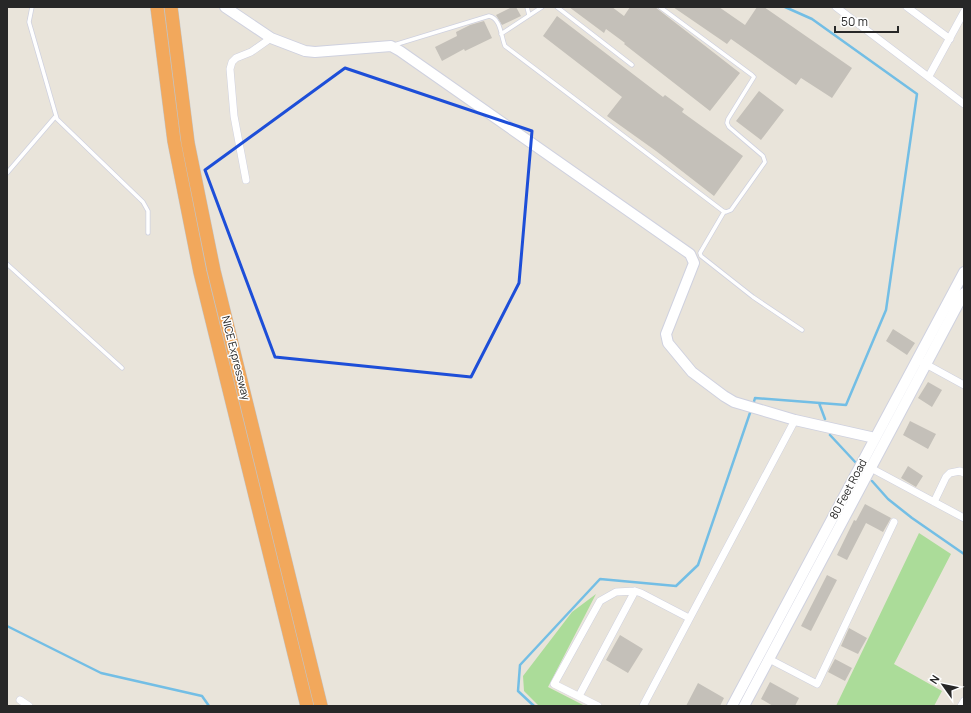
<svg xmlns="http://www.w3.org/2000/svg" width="971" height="713" viewBox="0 0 971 713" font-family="Manrope,sans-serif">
<rect width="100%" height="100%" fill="#e9e4da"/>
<!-- green -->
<path fill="#abdc99" d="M919 533 951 554 894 664 942 691 934 706H836Z
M596 594 548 687 585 706H539L524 691 523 676 572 612Z"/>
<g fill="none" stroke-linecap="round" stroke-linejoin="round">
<!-- stream -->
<path stroke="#73bee5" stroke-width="2.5" d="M819 403 825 419
M753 405 755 398 846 405 886 310 917 94 812 19 785 7
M830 435 857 464
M872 481 888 499 912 518 964 554
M7 626 101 673 202 696 209 706
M534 706 518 691 520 665 600 579 676 586 698 565 751 410"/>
</g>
<!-- building -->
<path fill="#c4c0b9" d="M512 7H516L521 16 502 25 496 15Z
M569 7H612L624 16 630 7H655L740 73 710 111 624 44 625 43 606 29 604 33Z
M673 7H719L745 25 757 7H764L852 68 832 98 801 78 796 85 731 39 727 44Z
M557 16 663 97 665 95 684 109 682 112 743 156 714 196 656 151 607 116 622 97 543 36Z
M484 21 492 38 465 51 464 49 442 61 435 47 457 36 456 32 470 25Z
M759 91 784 110 761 140 736 121Z
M893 329 915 343 907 355 886 341Z
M928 382 942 390 932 407 918 398Z
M910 421 936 434 928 449 903 435Z
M908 466 923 476 916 487 901 478Z
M865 504 891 518 883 532 866 523 847 560 837 555 854 520 856 521Z
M827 575 837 580 811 631 801 626Z
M849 628 867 638 858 654 841 646Z
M620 635 643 649 628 673 606 660Z
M835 659 852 668 845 681 828 672Z
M770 682 799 698 795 706H773L761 699Z
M698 683 724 698 720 706H686Z"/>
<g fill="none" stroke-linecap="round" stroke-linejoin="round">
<defs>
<path id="lane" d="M32 7 29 22 57 119 143 202 148 211V233
M527 7 529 15
M557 7 632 65
M501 34 542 7
M394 45 489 16C501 18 501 37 505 46L723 211 726 212 731 210 765 162 763 156 729 127 727 123 728 119 754 77 752 75 660 7
M7 173 55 117
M724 212 700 253 701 256 753 297 802 330
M7 264 122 368"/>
<path id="street" d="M836 7 964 104
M907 7 950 39
M929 76 964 12
M246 180 234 116 230 69 232 62 236 58 251 52 271 38
M922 362 964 385
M867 466 964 518
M934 502 946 477 950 473 960 471 964 473
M769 659 817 684 894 522
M579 696 635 591
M20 700 29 706
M598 706 554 684 600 601 616 592 635 591 641 593 689 618
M643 706 795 420
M961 706 964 701"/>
<path id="secondary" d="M225 7 271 38 305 51 315 52 391 46 400 51 690 254 694 263 666 334 668 343 692 372 724 396 734 402 795 420 875 438
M732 706 964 272
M744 706 964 293"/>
<path id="highway" d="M157 7 174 141 200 272 307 706
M171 7 188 143 214 271 321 706"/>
</defs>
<!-- lane casing -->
<use href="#lane" stroke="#cfd1df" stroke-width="5"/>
<!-- street casing -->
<use href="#street" stroke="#cfd1df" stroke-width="8"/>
<!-- secondary casing -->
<use href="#secondary" stroke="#cfd1df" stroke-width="12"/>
<!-- highway casing -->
<use href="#highway" stroke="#c3c3c3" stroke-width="14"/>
<!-- lane -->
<use href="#lane" stroke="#fff" stroke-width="3.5"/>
<!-- street -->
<use href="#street" stroke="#fff" stroke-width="7"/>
<!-- secondary -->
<use href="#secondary" stroke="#fff" stroke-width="10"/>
<!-- highway -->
<use href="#highway" stroke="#f2a85c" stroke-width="13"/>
</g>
<!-- marked area -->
<path fill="none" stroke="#1d4ed8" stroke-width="3" stroke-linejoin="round" d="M345 68 532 131 519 283 471 377 275 357 205 170Z"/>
<g text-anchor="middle" stroke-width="3" stroke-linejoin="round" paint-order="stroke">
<!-- street labels -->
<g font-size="11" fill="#272727" stroke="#fff">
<text transform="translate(236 358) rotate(76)" y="4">NICE Expressway</text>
<text transform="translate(848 489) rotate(-62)" y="4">80 Feet Road</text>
</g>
</g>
<!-- border -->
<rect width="971" height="713" fill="none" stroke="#272727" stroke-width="16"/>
<!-- north arrow -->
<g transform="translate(943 685) rotate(303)" stroke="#ffffff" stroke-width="3" paint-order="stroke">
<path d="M0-3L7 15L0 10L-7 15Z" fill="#272727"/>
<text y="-6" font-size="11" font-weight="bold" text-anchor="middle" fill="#272727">N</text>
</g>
<!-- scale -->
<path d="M835 26v6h63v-6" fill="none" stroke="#272727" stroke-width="2"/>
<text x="841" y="26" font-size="12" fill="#272727" stroke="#ffffff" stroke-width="3" paint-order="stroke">50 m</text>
</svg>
